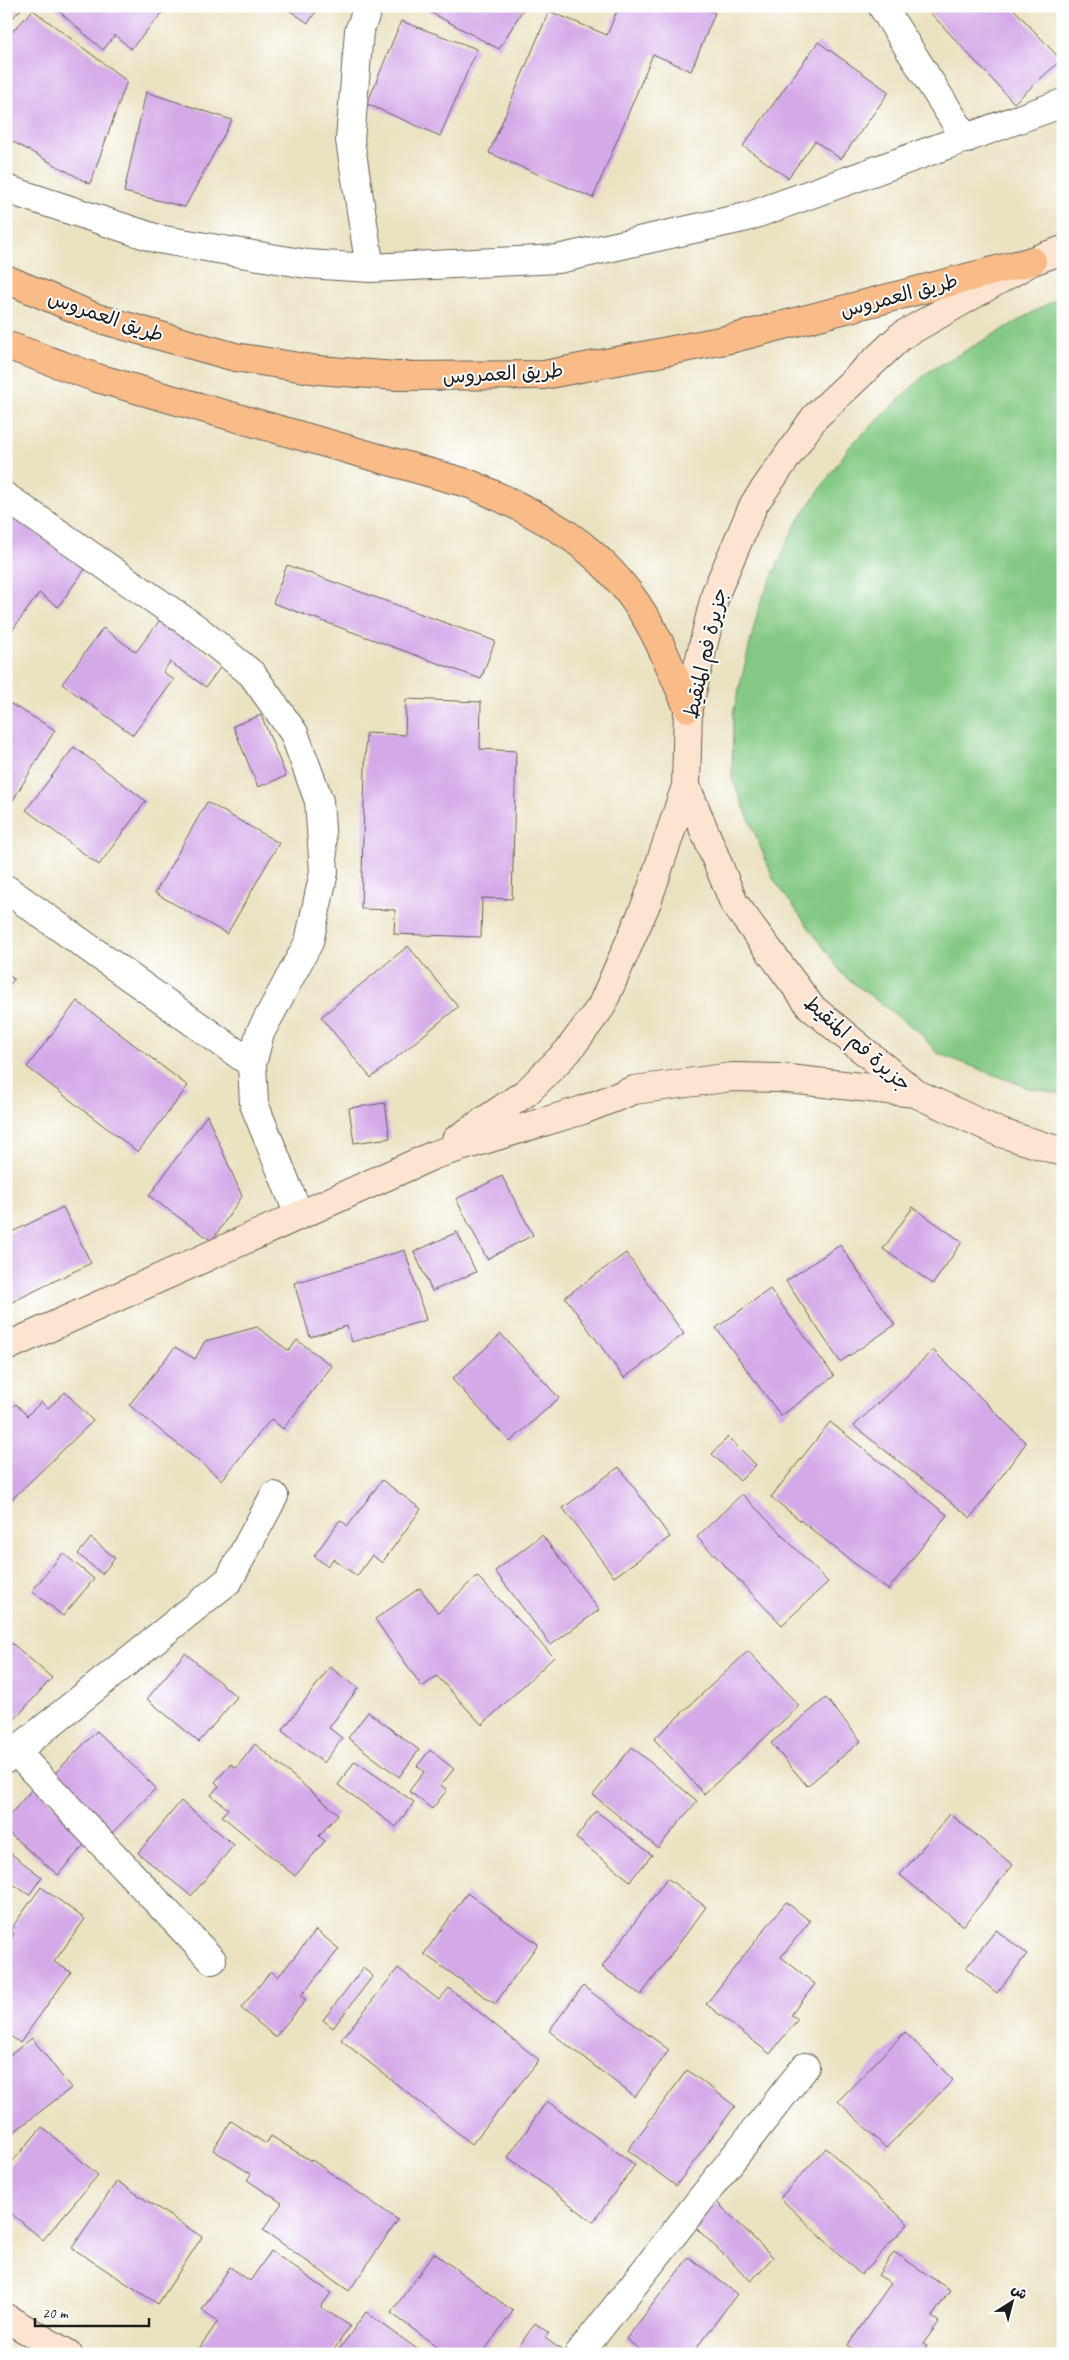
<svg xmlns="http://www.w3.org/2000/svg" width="1069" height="2360" viewBox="0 0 1069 2360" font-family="Caveat,'Playpen Sans Arabic',sans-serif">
<rect width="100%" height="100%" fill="#fff"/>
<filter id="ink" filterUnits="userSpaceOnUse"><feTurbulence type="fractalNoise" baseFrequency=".02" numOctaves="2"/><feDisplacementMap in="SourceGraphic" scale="10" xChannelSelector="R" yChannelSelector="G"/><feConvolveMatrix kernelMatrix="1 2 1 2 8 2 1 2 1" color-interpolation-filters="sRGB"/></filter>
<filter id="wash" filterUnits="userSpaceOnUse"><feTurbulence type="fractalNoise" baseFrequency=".0096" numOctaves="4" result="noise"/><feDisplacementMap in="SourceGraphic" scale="20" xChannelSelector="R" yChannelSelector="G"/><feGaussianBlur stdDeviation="1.12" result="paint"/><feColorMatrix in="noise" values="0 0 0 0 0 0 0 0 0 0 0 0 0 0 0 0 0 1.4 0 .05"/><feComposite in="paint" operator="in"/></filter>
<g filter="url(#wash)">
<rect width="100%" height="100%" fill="#ebe2c2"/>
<!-- green -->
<path fill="#83c984" stroke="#507250" d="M1063 298V1094L1029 1088 937 1053 920 1033 844 976 774 880 732 778 733 714 759 606 794 527 849 447 928 372 1051 302Z"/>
<g id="blocks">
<!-- building -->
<path fill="#d4a9e8" d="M6 6H24L6 25Z
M53 6H168L131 49 115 35 103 50Z
M283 6H320L308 23Z
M432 6H525L499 49 430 12Z
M619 6H698L715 13 691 71 653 54 593 198 489 153 549 11 607 35Z
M924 6H1011L1061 60 1014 103Z
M33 10 127 81 90 184 6 138V38Z
M401 21 477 49 440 136 367 104Z
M818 42 889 92 841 159 815 141 788 178 743 146Z
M146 92 232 120 185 207 124 192Z
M9 514 85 569 58 607 39 593 6 639V517Z
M287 565 495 641 481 679 273 603Z
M160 620 222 665 206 687 170 662 163 672 174 680 133 735 62 684 103 628 136 652Z
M406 699 481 702 480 749 516 751 512 899 482 898 481 937 394 934 395 910 361 909 366 733 405 735Z
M6 701 55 730 9 807 6 805Z
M261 715 286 776 258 787 233 726Z
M74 747 146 801 99 865 26 810Z
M207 802 279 843 227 934 155 893Z
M408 946 458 1007 371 1078 321 1017Z
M6 974 14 979 6 990Z
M77 1001 188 1086 138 1152 27 1067Z
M385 1103 390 1138 354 1143 349 1108Z
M207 1115 242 1196 212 1241 149 1196Z
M502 1176 533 1235 487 1259 456 1199Z
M63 1207 91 1263 6 1305V1235Z
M913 1207 962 1242 933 1284 883 1249Z
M457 1232 476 1272 432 1291 414 1252Z
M840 1245 895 1325 840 1362 786 1281Z
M405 1250 426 1320 352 1342 347 1326 310 1337 294 1283Z
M626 1253 684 1334 624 1378 565 1297Z
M770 1289 834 1376 781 1416 716 1328Z
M257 1327 289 1351 297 1340 332 1366 283 1429 271 1419 222 1480 129 1405 175 1347 195 1359 205 1341Z
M501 1334 559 1398 510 1442 452 1379Z
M933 1350 1026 1443 971 1518 854 1426Z
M65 1392 93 1421 6 1505V1413L16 1404 27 1416 41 1402 48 1408Z
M830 1422 947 1515 888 1590 771 1497Z
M728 1437 756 1465 740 1481 712 1454Z
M619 1467 670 1537 614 1577 563 1508Z
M382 1480 421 1509 382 1563 372 1555 357 1576 333 1559 327 1566 314 1556 340 1520 348 1526Z
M742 1494 828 1582 782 1625 697 1537Z
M542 1535 599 1610 551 1645 495 1571Z
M91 1538 115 1558 102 1574 78 1554Z
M63 1553 94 1579 63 1616 32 1591Z
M477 1576 554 1657 482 1725 437 1676 422 1687 375 1619 420 1588 438 1613Z
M6 1638 52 1678 6 1729Z
M748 1651 799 1706 704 1794 654 1739Z
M185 1653 237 1697 199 1742 147 1699Z
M330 1667 358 1688 329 1728 342 1738 324 1763 282 1731Z
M826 1698 861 1741 807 1786 771 1743Z
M368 1712 419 1750 399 1777 348 1738Z
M97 1731 156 1788 108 1837 49 1779Z
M255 1744 338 1814 319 1836 325 1841 295 1876 222 1816 228 1809 211 1795 219 1786 215 1782 231 1764 236 1768Z
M632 1747 697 1801 658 1848 593 1795Z
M430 1750 454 1769 441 1785 447 1790 432 1809 409 1791 424 1772 417 1766Z
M355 1761 414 1802 396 1827 338 1785Z
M34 1787 92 1836 58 1875 6 1831V1819Z
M181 1801 234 1845 191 1896 138 1853Z
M596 1811 652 1855 630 1881 576 1838Z
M950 1814 1013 1865 963 1926 900 1875Z
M6 1850 42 1877 29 1895 6 1879Z
M667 1878 706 1907 641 1995 602 1967Z
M41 1887 85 1919 54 1962 71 1972 20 2043 6 2033V1945L14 1934 10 1930Z
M467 1893 538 1944 495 2004 424 1954Z
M786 1902 810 1921 781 1957 815 1984 791 2015 798 2019 770 2054 706 2004Z
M316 1930 339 1949 301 1996 306 2000 275 2037 241 2008 271 1971 278 1977Z
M996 1930 1027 1954 997 1993 966 1968Z
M363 1968 373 1976 333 2028 323 2020Z
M398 1968 439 2000 449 1988 539 2060 472 2144 341 2040Z
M583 1986 669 2050 635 2097 549 2031Z
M905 2032 953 2080 886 2148 838 2101Z
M32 2038 71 2088 6 2138V2058Z
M687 2070 735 2106 676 2186 628 2150Z
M547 2101 635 2165 593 2222 508 2157Z
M231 2121 266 2144 271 2136 311 2161 312 2160 398 2220 349 2291 263 2230 282 2203 247 2180 251 2174 213 2150Z
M42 2127 98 2175 43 2240 6 2209V2169Z
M826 2148 908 2224 861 2275 780 2198Z
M117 2181 202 2237 158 2304 72 2248Z
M717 2202 773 2257 751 2281 694 2226Z
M271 2251 331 2293 321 2307 350 2326 331 2354 196 2353 218 2321 202 2310 230 2267 250 2281Z
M894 2252 950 2290 932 2317 939 2322 923 2344 927 2346 922 2354H860L848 2345 891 2283 878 2275Z
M434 2253 513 2311 482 2354H447L391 2313Z
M689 2257 737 2294 692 2354H646L626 2339Z
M366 2312 424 2354H336Z
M535 2323 549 2333 545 2338 563 2351 561 2354H514Z"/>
</g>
</g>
<g filter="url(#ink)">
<use href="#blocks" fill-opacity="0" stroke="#646156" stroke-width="1"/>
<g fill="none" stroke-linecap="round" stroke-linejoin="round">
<defs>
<path id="street" d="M369 6 359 31 350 140 370 268
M882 6 966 139
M6 189 158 239 307 264 370 268 558 259 747 217 1063 103
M6 497 197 629 252 674 294 733 319 801 324 872 309 942 260 1033 252 1064 254 1104 299 1215
M6 889 252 1064
M16 1752 212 1960
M6 1759 229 1580 274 1496
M579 2354 805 2067"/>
<path id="secondary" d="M1063 250 1032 261 901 336 815 417 754 504 716 592 688 708 686 786 734 903 811 1007 915 1093 1001 1133 1063 1152
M456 1140 527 1092 568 1051 601 1007 647 902 686 786
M6 1347 434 1155 583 1110 634 1090 732 1077 780 1078 915 1093
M6 2318 68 2354"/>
<path id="primary" d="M6 279 97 318 235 357 318 370 396 376 544 375 730 339 1032 261
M6 345 97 378 470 484C542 515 601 545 644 615 662 643 674 677 688 708"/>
</defs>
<!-- street casing -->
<use href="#street" stroke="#646156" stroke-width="30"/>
<!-- secondary casing -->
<use href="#secondary" stroke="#646156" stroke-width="30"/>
<!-- primary casing -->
<use href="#primary" stroke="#646156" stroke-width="30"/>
<!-- street -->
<use href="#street" stroke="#fff" stroke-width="28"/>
<!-- secondary -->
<use href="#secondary" stroke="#fde4d0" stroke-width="28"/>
<!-- primary -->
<use href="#primary" stroke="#f9bc89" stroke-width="28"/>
</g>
</g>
<g text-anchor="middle" stroke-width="4" stroke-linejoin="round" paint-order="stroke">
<!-- street labels -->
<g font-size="20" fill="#1c1c1c" stroke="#fff">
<text transform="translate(899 295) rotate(-15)" y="7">طريق العمروس</text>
<text transform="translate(106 316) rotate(19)" y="7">طريق العمروس</text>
<text transform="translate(503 373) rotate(-3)" y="7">طريق العمروس</text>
<text transform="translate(705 653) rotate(-77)" y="7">جزيرة فم المنقيط</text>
<text transform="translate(858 1043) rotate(41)" y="7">جزيرة فم المنقيط</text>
</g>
</g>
<!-- margin -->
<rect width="1069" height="2360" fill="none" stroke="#fff" stroke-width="25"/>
<!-- north arrow -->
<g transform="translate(1012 2302) rotate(36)" stroke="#ffffff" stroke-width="4" paint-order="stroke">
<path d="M0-4L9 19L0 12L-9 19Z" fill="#1c1c1c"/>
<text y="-8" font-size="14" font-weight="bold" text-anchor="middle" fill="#1c1c1c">ش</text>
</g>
<!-- scale -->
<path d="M35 2318v8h114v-8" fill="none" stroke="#1c1c1c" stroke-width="2.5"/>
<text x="42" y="2318" font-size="15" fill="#1c1c1c" stroke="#ffffff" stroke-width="4" paint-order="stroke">20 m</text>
</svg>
